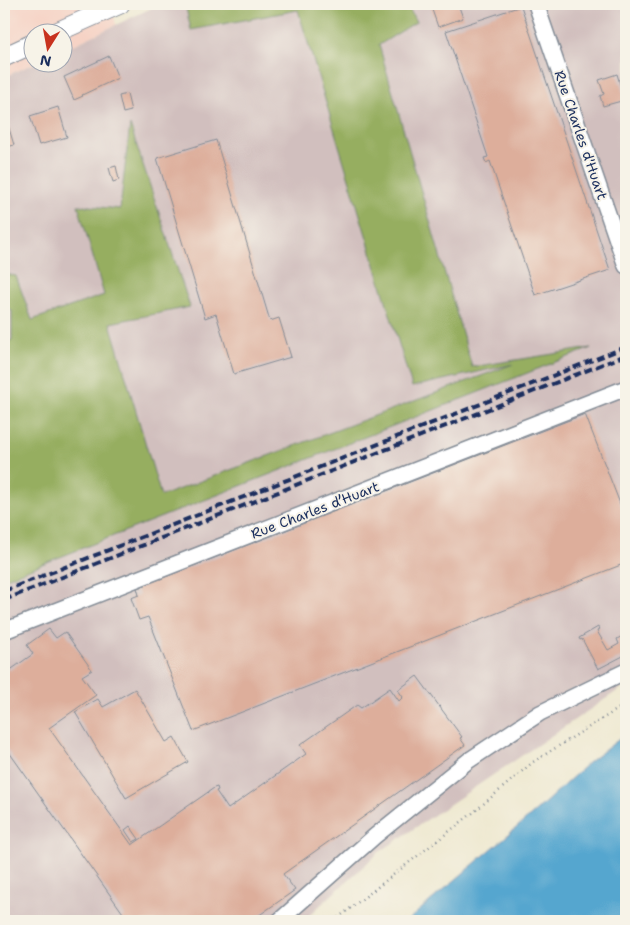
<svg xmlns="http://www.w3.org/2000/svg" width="630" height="925" viewBox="0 0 630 925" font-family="'Shantell Sans',sans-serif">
<rect width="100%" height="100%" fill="#f7f3e8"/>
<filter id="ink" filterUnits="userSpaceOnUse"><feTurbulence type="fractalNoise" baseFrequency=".02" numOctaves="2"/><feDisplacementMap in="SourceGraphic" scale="10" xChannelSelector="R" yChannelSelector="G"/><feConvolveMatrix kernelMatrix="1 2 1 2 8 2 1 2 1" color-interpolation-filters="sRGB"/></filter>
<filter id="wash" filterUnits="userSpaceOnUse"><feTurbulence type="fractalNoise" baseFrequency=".0096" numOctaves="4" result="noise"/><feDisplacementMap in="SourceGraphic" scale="20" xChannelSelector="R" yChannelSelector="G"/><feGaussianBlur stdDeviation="1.12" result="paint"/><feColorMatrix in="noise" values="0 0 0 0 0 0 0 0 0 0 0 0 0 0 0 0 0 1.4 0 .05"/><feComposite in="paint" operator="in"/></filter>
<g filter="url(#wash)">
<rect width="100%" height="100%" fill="#eee8cf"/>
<!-- built -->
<path fill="#f6d2c4" d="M4 4H111L116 25 63 50 62 32H32V62L35 63 4 77Z"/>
<!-- industrial -->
<path fill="#d1bfbe" d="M160 4H626V685L378 853 303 921H4V77L35 63 62 62 63 50Z"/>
<!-- forest -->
<path fill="#96ae60" stroke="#586e5f" d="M185 4H407L416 22 379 45 472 367 591 348 4 579V559L9 556 4 539V342L12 340V311L4 307V274L16 276 32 320 104 295 78 205 120 209 130 125 190 307 110 323 161 496 513 364 412 387 298 10 191 30Z"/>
<!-- water -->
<path fill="#54a6cf" stroke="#386a96" d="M626 734V921H407L536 811 589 762Z"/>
<g id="blocks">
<!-- building -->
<path fill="#ddae9b" d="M430 4H458L463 18 438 27Z
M521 6 610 270 535 295 490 161 486 163 484 158 488 157 446 31Z
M109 56 118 78 82 95 83 96 74 100 64 77Z
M617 74 625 100 603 106 600 96 604 94 599 80Z
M127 94 131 111 123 113 119 96Z
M58 107 67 137 39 145 30 116Z
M7 122 14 145 4 148V123Z
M216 140 270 321 279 318 291 357 234 374 216 314 205 318 157 158Z
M116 166 119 180 113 182 109 168Z
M585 414 626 519V563L193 731 148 617 139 620 131 598 139 595 137 588Z
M598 627 599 630 597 631 608 650 619 644 617 639 626 634V657L625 655 598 669 582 639 580 640 579 638Z
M49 629 56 638 65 632 92 670 82 676 96 695 49 728 132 845 214 788 217 787 218 790 216 791 228 809 306 754 300 745 357 705 361 708 390 688 399 701 403 697 398 690 417 676 462 737 460 738 465 745 283 874 295 890 251 921H118L125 916 4 745V664L9 671 33 654 27 645Z
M135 689 166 742 174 737 188 762 126 798 75 712 98 699 103 707Z
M130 826 139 839 133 842 125 830Z"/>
</g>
</g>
<g filter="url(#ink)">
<use href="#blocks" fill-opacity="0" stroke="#848c96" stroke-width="1"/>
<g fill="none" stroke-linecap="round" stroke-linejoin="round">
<defs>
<path id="minor" d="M536 4 626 266
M4 631 626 388
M279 921 375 836 468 761 540 713 626 671"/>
<path id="major" d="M57 32 120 4
M4 57 32 44"/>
</defs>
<!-- minor casing -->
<use href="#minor" stroke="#848c96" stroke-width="18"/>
<!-- major casing -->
<use href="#major" stroke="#848c96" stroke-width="21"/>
<!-- path -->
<path stroke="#848c96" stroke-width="2.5" stroke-dasharray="1 4" stroke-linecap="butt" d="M334 921 474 812 533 762 626 704"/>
<!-- minor -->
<use href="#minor" stroke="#fff" stroke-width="15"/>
<!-- major -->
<use href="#major" stroke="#fff" stroke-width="19"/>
<!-- rail -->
<path stroke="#1b2f5e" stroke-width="4" stroke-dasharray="8 4" stroke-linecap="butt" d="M4 591 626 347
M4 600 626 355"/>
</g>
</g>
<g text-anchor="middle" stroke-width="4" stroke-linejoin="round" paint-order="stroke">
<!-- street labels -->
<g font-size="14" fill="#1b2f5e" stroke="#f7f3e8">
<text transform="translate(581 135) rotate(71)" y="5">Rue Charles d'Huart</text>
<text transform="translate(315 510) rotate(-21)" y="5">Rue Charles d’Huart</text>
</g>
</g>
<!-- margin -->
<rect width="630" height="925" fill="none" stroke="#f7f3e8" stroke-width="20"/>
<!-- north arrow -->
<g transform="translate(48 48) rotate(191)"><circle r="24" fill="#f7f3e8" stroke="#9fa5b1"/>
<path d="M0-4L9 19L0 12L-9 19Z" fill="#c8321e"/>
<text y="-8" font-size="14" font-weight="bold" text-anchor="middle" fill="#1b2f5e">N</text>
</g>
</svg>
